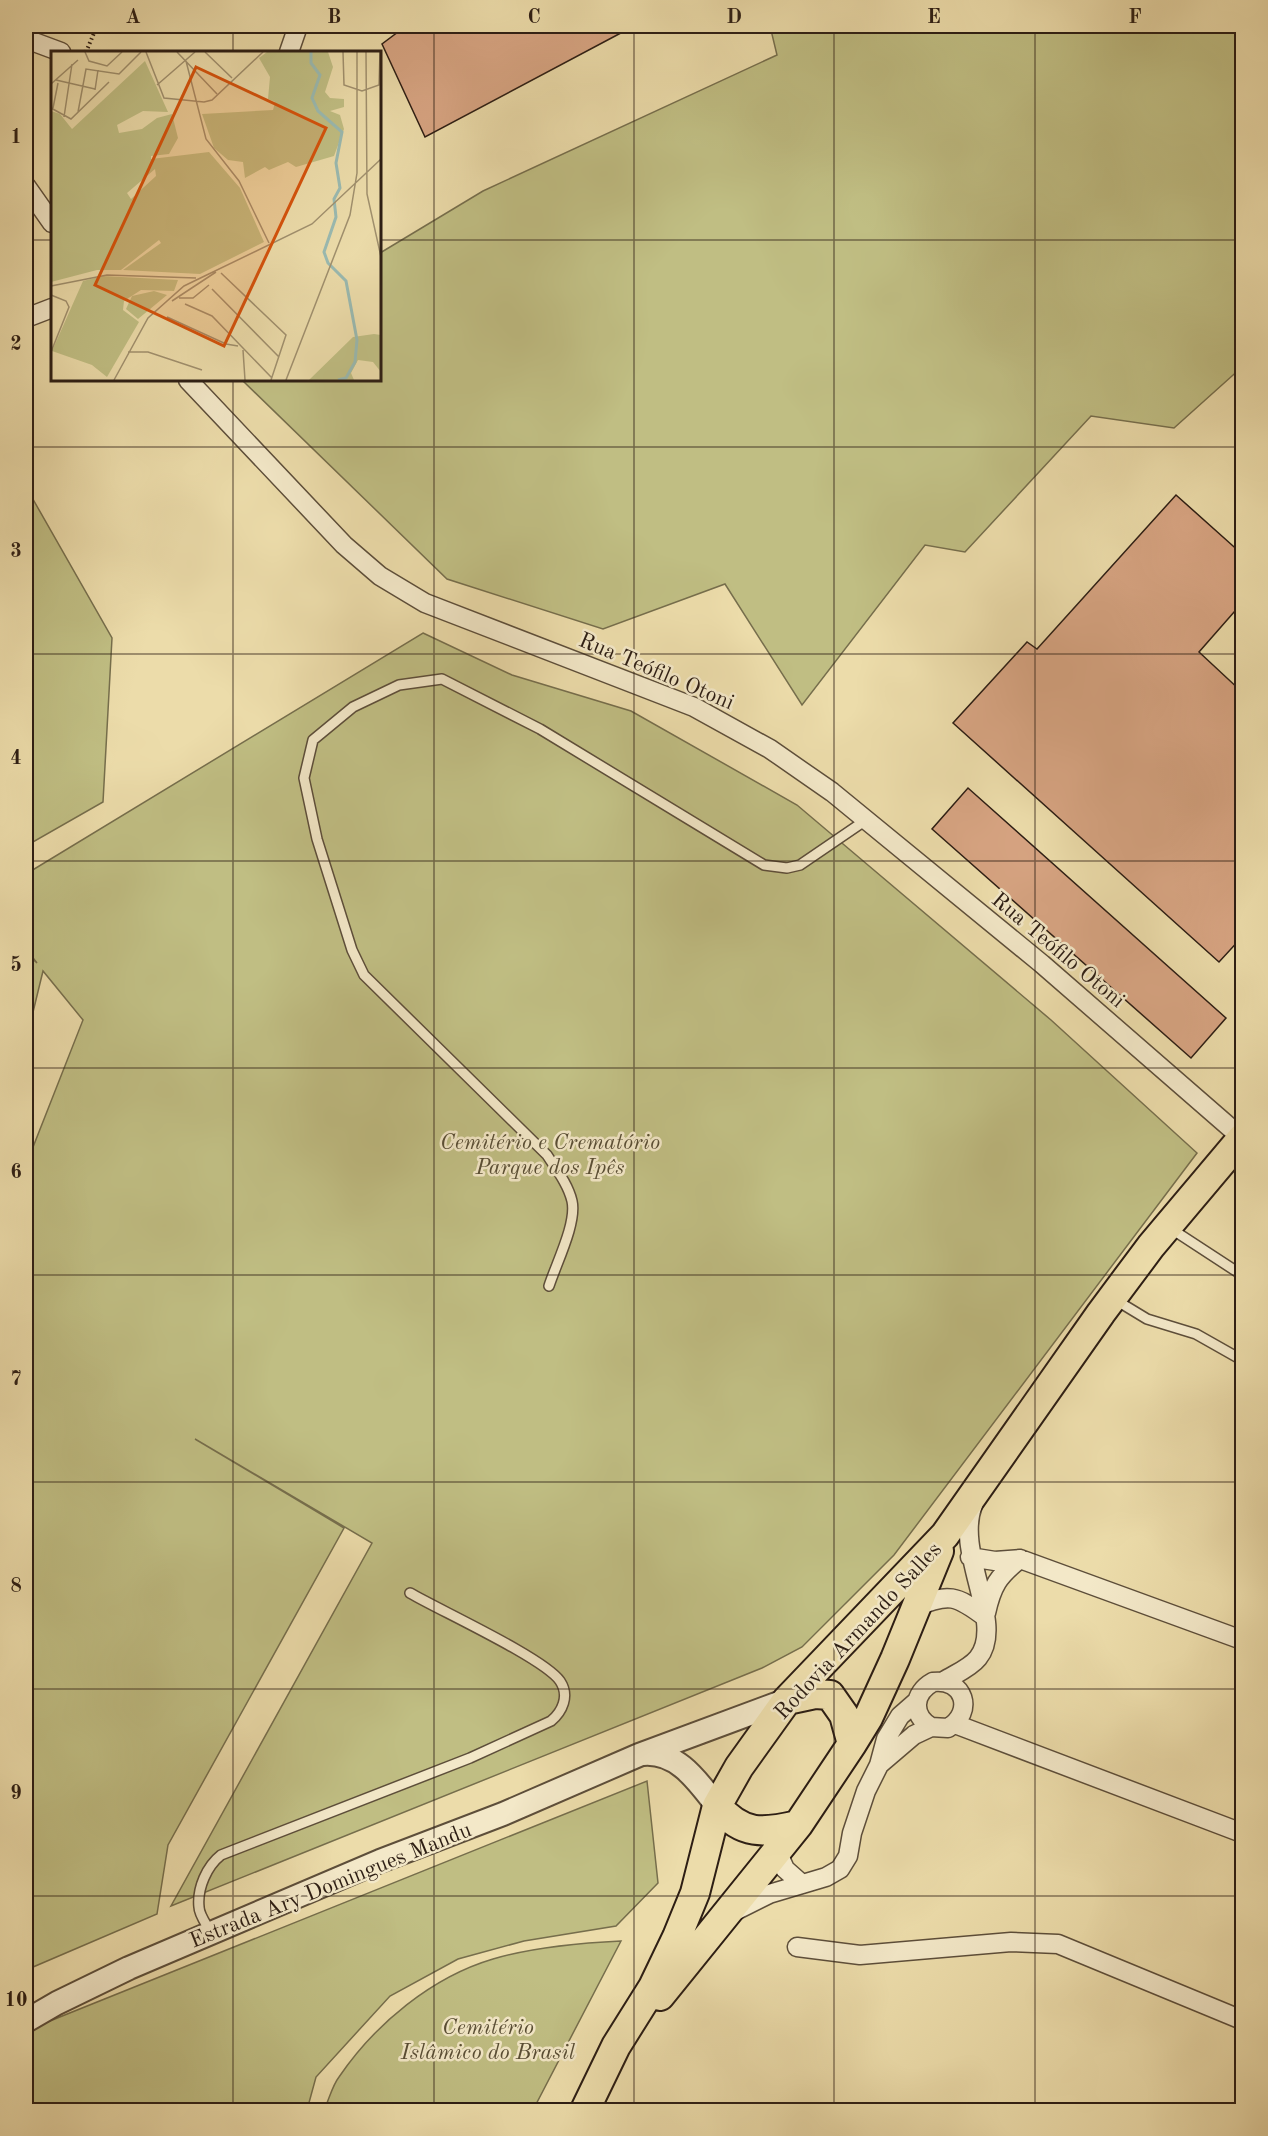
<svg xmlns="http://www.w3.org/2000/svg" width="1268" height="2136" viewBox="0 0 1268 2136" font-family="'Old Standard TT',serif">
<rect width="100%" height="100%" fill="#ecdcaa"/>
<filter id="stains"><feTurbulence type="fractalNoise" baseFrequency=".00333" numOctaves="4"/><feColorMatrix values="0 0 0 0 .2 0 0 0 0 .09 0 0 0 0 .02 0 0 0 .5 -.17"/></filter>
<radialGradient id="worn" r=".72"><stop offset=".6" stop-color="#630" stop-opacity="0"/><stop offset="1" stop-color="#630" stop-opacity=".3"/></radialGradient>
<!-- green -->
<path fill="#c0be83" stroke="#766e4c" stroke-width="1.5" d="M770 26H1242V367L1174 428 1091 416 965 552 925 545 802 705 725 584 603 629 447 579 242 380H380V253L483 191 777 55Z
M26 492 30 494 112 638 103 802 26 846Z
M423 633 512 675 631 711 797 805 1051 1020 1197 1153 894 1555 802 1647 762 1668 171 1906 372 1543 195 1439 344 1528 168 1845 157 1914 26 1970V1165L83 1020 43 971 26 1041V953L37 963 26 949V874Z
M647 1781 658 1883 616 1926 524 1941 458 1959 390 1996 316 2077 307 2110H26V2033L30 2029Z
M621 1941 533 2110H324C329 2100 332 2086 339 2077 375 2024 432 1977 493 1959 534 1947 579 1943 621 1941Z"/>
<!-- building -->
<path fill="#d7a482" stroke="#2d1e14" stroke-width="1.5" d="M406 26H634L425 137 382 44Z
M1176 495 1242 554V603L1199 652 1242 692V937L1219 962 953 723 1027 642 1037 649Z
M968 788 1226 1018 1191 1058 932 829Z"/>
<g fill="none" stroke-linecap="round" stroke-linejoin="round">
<defs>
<path id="service" d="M1170 1228 1242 1275
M549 1286C556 1264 577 1223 572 1201 568 1184 556 1169 547 1155L364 975 352 950 317 839 304 778 313 740 353 707 399 685 442 679 540 729 764 865 787 868 800 865 866 820
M1114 1299 1147 1319 1196 1334 1242 1360
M211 1933C207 1925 199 1915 199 1907 197 1888 207 1866 221 1855L470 1758 551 1721C562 1712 570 1696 560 1681 544 1658 439 1610 410 1593"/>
<path id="minor" d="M26 39 61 52
M289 52 298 26
M26 186 52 223
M26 318 52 308
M188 380 344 545 380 576 425 603 694 707 770 749 832 792 1042 964 1242 1138
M970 1557 995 1561 1020 1559 1242 1640
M915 1607C949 1593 956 1595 985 1617
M986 1613C992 1586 998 1576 1020 1559
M944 1681C955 1674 970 1668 978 1658 1006 1624 954 1552 973 1505
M955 1724 1242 1833
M880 1764 914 1735 931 1727 948 1728C975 1712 964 1678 933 1682 913 1693 911 1715 931 1727
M777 1851 785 1869 802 1884
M735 1911 769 1894 826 1877 840 1869 848 1856 852 1833 866 1791 879 1765 886 1739 900 1716 916 1702
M797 1947 860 1955 1011 1942 1058 1944 1242 2020"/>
<path id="tertiary" d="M643 1754C678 1751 698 1782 717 1806
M26 2021 57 2003 129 1968 380 1861 503 1814 639 1755 787 1700"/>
<path id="primary" d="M787 1700 815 1694 830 1695 844 1715 852 1744
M717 1806C743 1836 763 1833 798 1825
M660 1996 798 1825 852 1744 868 1718 895 1659 939 1551
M585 2110 616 2046 653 1987 677 1937 695 1893 717 1806 739 1767 787 1700 945 1535 1101 1313 1151 1246 1242 1138"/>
</defs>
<!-- service casing -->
<use href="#service" stroke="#5d4e3a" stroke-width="12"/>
<!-- minor casing -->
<use href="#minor" stroke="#5d4e3a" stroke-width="21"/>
<!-- tertiary casing -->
<use href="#tertiary" stroke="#5d4e3a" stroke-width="26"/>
<!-- primary casing -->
<use href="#primary" stroke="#2d1e14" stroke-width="32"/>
<!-- path -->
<path stroke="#2d1e14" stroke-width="4" stroke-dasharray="1.5 3" stroke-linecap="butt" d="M86 52 97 26"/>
<!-- service -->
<use href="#service" stroke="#f3e8c8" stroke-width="9"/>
<!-- minor -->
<use href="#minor" stroke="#f3e8c8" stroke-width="18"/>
<!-- tertiary -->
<use href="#tertiary" stroke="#f3e8c8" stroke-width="22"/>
<!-- primary -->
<use href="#primary" stroke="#ecdcaa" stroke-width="28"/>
</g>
<!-- grid -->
<path fill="none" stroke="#2d1e14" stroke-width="1.5" stroke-opacity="0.55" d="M233 26V52M434 26V2110M634 26V2110M834 26V2110M1035 26V2110M26 240H52M380 240H1242M233 380V2110M26 447H1242M26 654H1242M26 861H1242M26 1068H1242M26 1275H1242M26 1482H1242M26 1689H1242M26 1896H1242"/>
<g text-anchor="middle" stroke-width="5" stroke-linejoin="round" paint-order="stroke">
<!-- street labels -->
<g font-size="22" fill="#2d1e14" stroke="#f3e8c8">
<text transform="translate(657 670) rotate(23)" y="8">Rua Teófilo Otoni</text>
<text transform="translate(1059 949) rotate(40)" y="8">Rua Teófilo Otoni</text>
<text transform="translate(857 1630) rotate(-47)" y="8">Rodovia Armando Salles</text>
<text transform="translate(330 1884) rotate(-22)" y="8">Estrada Ary Domingues Mandu</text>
</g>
<!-- park labels -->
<g font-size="22" font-style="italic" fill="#594e35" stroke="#f3e8c8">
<text x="550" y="1149">Cemitério e Crematório<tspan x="550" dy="25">Parque dos Ipês</tspan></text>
<text x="488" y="2034">Cemitério<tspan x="488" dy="25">Islâmico do Brasil</tspan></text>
</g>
</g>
<!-- overview -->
<g transform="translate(51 51)">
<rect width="330" height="330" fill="#ecdcaa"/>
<path d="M216 1H277L282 16 274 41 279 47 293 48V56L279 60 289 64 293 78 283 105 245 116 237 111 218 119 214 116 194 127 192 111 177 109 163 97 151 63 222 59 224 51 217 48 219 26 208 7ZM94 10 117 61 92 60 66 74 68 82 91 78 106 67 121 63 127 87 118 103 100 105V108L158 101 189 137 213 191 149 223 72 219 110 192 108 189 70 219H46L0 231V60L9 63 21 78ZM104 118 105 125 80 148 76 142ZM52 225 127 229 123 240 90 239 73 250 72 259 88 271 56 326 41 314 1 300 32 230ZM103 240 116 244 87 268 75 258 81 245ZM323 283 330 284V321L322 311 307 309 300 322 303 329H258L302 286Z" fill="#c0be83" fill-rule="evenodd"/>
<path fill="none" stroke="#9abab1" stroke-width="3" d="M260 1V12L269 24 261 47 267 60 291 81 285 112 289 137 283 148 285 166 273 201 277 212 295 230 306 289 304 311 295 327 287 329"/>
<path fill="none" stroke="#a0906e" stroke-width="1.5" d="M34 1 38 10 56 15 71 1M95 1 113 47 153 51 161 49 212 1M126 1 166 43M154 1 181 27M292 1 293 34 311 40 328 34 329 1M315 1 316 143 330 206M135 10 155 88 188 130 218 192M5 29 44 38M0 33 27 9M106 34 144 1M44 39 47 19M0 57 20 68 58 31M2 57 7 32M27 61 35 18 68 23 90 1M13 66 21 13M170 222 235 284 220 329M0 235 56 224 145 227M161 238 228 306M0 244 15 250 18 256 0 301M128 247H142L158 234M121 250 165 221M134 253 161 265 221 327M116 266 175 293 187 295M192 299 194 329M77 301H97L151 319M63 329 97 267 133 235 261 173 330 108M235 329 299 164 306 122V1"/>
<path fill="#d5530d" fill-opacity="0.15" stroke="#d5530d" stroke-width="3" d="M145 16 275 77 173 295 44 234Z"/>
<rect width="330" height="330" fill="none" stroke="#2d1e14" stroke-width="3"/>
</g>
<!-- margin -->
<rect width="1268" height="2136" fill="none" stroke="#ecdcaa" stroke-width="66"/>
<rect x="33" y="33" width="1202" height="2070" fill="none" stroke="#2d1e14" stroke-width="2"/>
<g font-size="20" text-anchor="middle" font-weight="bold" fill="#2d1e14">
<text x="133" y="23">A</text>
<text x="334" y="23">B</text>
<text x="534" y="23">C</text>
<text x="734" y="23">D</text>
<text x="934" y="23">E</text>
<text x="1135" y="23">F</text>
<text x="16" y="143">1</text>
<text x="16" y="350">2</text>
<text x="16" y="557">3</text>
<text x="16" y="764">4</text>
<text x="16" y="971">5</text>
<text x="16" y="1178">6</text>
<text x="16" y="1385">7</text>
<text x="16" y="1592">8</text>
<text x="16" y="1799">9</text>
<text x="16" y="2006">10</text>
</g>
<rect width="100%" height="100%" filter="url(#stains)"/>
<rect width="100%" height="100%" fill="url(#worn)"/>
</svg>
